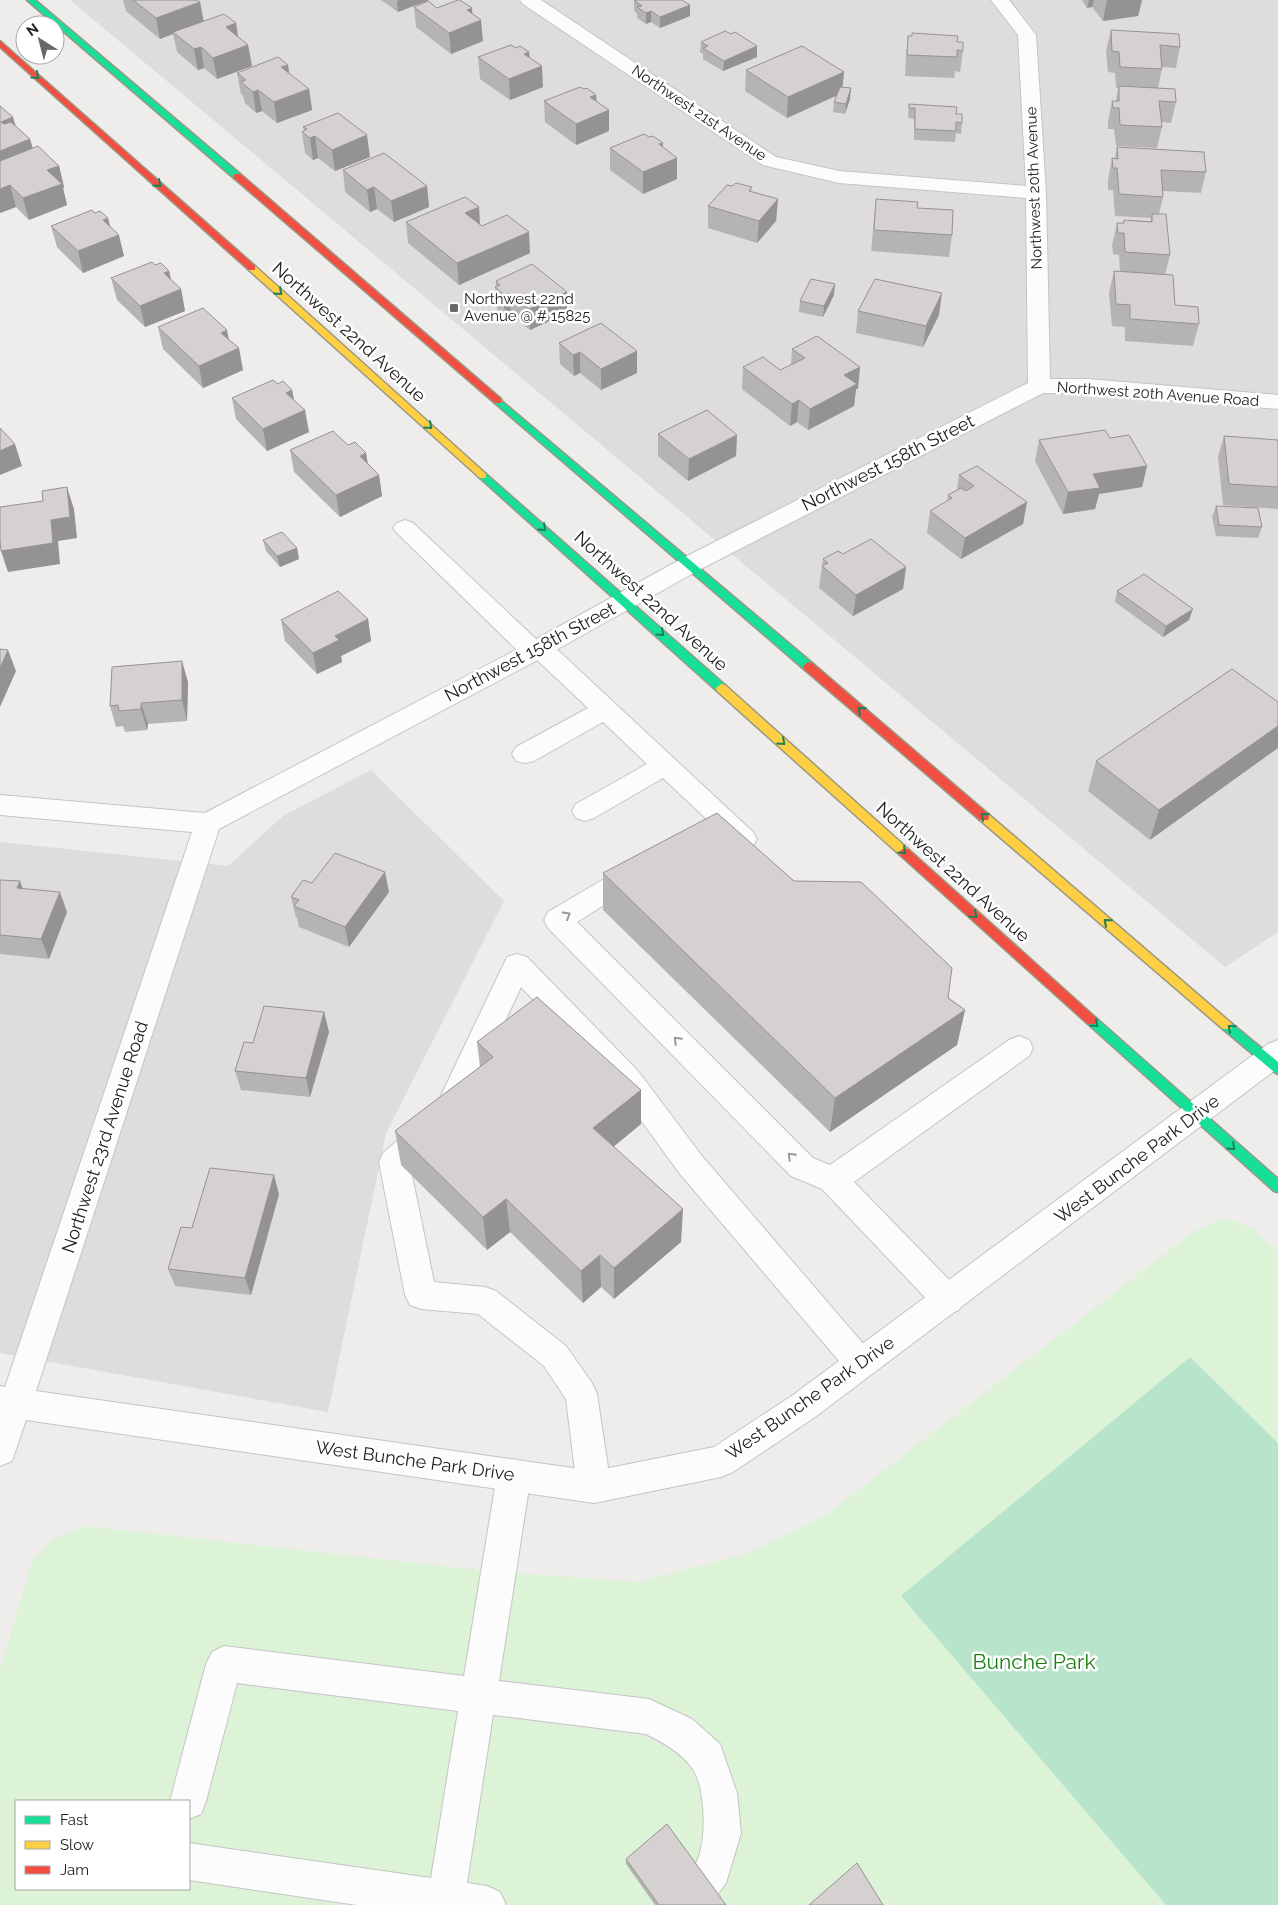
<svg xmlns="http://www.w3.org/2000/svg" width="1278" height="1905" viewBox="0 0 1278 1905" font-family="Raleway,sans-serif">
<rect width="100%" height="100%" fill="#efedeb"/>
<!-- residential -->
<path fill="#dedddc" d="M70 0H1278V932L1225 967Z
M371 770 504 901 386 1133 328 1412 0 1353V842L228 866 283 816Z"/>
<!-- park -->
<path fill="#dcf3d8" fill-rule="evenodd" d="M1226 1218 1252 1228 1278 1252V1905H0V1670L32 1562 55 1538 86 1526 489 1571 638 1582 749 1553 826 1515 1197 1229ZM16 1801H189V1889H16Z"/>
<!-- pitch -->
<path fill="#b7e4ca" d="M1190 1357 1278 1443V1905H1166L901 1596Z"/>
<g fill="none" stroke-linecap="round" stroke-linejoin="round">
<defs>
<path id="lane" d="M405 520 413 523 537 640 549 642 753 832 757 839 753 846 744 849 735 846 663 778 594 818 585 821 576 818 572 811 576 804 647 764 603 722 534 761 525 763 516 761 512 754 516 747 588 708 536 659 524 657 397 533 393 528 397 523Z
M635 863 644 866 648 873 644 880 577 922 813 1158 830 1165 1009 1040 1019 1036 1029 1040 1033 1048 1029 1056 854 1182 959 1290 964 1300 959 1310 948 1314 937 1310 822 1189 791 1176 548 928 544 920 548 912 626 866Z
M517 954 527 957 638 1071 702 1156 872 1354 877 1364 872 1374 861 1379 850 1374 680 1174 618 1089 521 987 456 1126 410 1166 434 1282 485 1287 496 1291 566 1346 592 1383 597 1394 611 1487 606 1498 594 1503 582 1498 577 1487 566 1399 544 1366 478 1314 421 1309 410 1305 405 1295 379 1162 383 1153 435 1108 507 957Z
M514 1459 526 1464 531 1475 499 1681 649 1699 692 1719 720 1744 737 1793 741 1833 726 1883 710 1905H661C663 1901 664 1895 667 1891 677 1880 690 1875 697 1861 707 1840 706 1787 692 1768 682 1753 662 1742 646 1734L493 1715 467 1883 487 1886 500 1892 506 1905H357L189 1880V1843L431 1878 458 1711 237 1683 206 1801 201 1814 189 1819V1801H170L206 1664 212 1652 224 1646 464 1676 497 1475 502 1464Z"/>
<path id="street" d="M520 0H541L776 157 839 171 1026 186 1018 35 991 0H1009L1036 35 1046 193 1050 379H1088L1278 395V409L1088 393H1043L699 570 549 654 219 829 36 1391 594 1471 714 1447 793 1395 1268 1044 1278 1040V1068L815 1417 733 1472 721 1477 594 1503 26 1420 12 1461 0 1466V1386L5 1387 192 832 0 815V795L205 813 531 642 683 558 1028 383 1026 198 839 183 763 165 523 4Z"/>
<path id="fast" d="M27 0H35L240 174V178H234Z
M498 398 812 663 813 666 812 669H804L495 403V399Z
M483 473 486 474 725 685 726 688 725 691H717L480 478 478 476Z
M1092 1016 1096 1018 1278 1179V1192L1274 1191 1088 1024 1086 1021 1088 1018Z
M1227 1021 1231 1023 1278 1062V1074L1274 1072 1223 1029 1221 1026 1223 1023Z"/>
<path id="slow" d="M249 266H255L486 474V478H480L249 270Z
M721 684 725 685 908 849 909 852 908 855H900L717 691 716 688Z
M984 813 988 814 1231 1023 1233 1026 1231 1029H1223L980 820 979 817Z"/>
<path id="jam" d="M0 41 255 266V270H249L0 47Z
M234 174H240L501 399V403H495L234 178Z
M808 662 812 663 988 814 989 817 988 820H980L804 669 803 666Z
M904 848 908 849 1096 1018 1098 1021 1096 1024H1088L900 855 899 852Z"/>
</defs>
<!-- lane casing -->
<use href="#lane" stroke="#c5c4c3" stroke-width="2"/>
<!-- street casing -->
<use href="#street" stroke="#c5c4c3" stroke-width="2"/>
<!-- fast casing -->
<use href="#fast" stroke="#9a9882" stroke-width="3"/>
<!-- slow casing -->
<use href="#slow" stroke="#9a9882" stroke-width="3"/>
<!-- jam casing -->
<use href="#jam" stroke="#9a9882" stroke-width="3"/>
<!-- lane -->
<use href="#lane" fill="#fdfcfc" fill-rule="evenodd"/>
<!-- street -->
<use href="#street" fill="#fdfcfc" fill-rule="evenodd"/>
<!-- fast -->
<use href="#fast" fill="#16e098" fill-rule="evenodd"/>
<!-- slow -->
<use href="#slow" fill="#ffcf43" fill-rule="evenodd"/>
<!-- jam -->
<use href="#jam" fill="#f24e42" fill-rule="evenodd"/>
</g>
<!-- wall -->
<path fill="#b6b4b3" d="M123 0H197L200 2 203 21 236 23 238 37 248 45 252 66 217 79 204 68 198 70 177 52 173 34 160 39 126 11Z
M381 0H429L398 12Z
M634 0 690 16 660 28 651 22 646 24 637 18V13L634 11Z
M1082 0H1142L1138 16 1103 21 1092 7 1087 8Z
M414 7 437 8 472 14 483 41 451 54 416 27Z
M1111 30 1180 47 1176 68 1162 67V69L1158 88 1176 102 1171 123 1161 122 1162 127 1157 148 1116 146 1114 129H1108V122L1112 101H1116L1118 88H1116L1115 73 1108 72 1106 51Z
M908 36 957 42 963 51 960 72 955 71 954 78 905 76 906 57Z
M701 42 757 57 723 71 703 59V54L700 52Z
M516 48 529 52 530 57 543 87 510 100 480 79 478 57Z
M288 65 289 74 309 89 312 110 277 123 262 111 256 113 245 103 243 96 241 94 237 73Z
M746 70 844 72 842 87 850 99 845 114 833 112 834 102 836 96 787 118 745 91Z
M584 89 596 95 597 102 609 131 576 145 545 122 544 101Z
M909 104 956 114 962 123 961 134 956 133 955 142 914 140V119L908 118Z
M13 117 15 126 30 139 33 149 59 166 64 187 63 188 67 205 29 220 16 207 0 213Z
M303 127 370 157 335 171 318 158 313 160 305 153 302 132 304 131Z
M663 143V148L677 179 643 194 610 170V148Z
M1117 147 1206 172 1201 193 1163 191V197L1159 214 1170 255 1165 275 1175 305 1199 324 1193 346 1125 341V327L1112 326 1109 293 1114 271 1120 272 1119 255 1113 254 1112 245 1117 223H1123L1124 220 1150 221 1151 218 1115 216 1113 190H1108V180L1112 158H1115Z
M343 170 427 186 429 207 394 222 377 209 370 212 345 192Z
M732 186 752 187 751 192 778 199 776 221 757 243 708 228V206Z
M876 199 917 208 952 235 949 257 871 251Z
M479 207 480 224 530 253 459 285 408 243 406 222Z
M51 226 111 227 124 256 83 273 57 247Z
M155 265 169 271 171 280 181 289 185 311 145 327 117 300 111 278Z
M496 281 567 292V313L530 330 511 314 505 317 497 309 495 287H496Z
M834 295 823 317 799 312 800 301Z
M858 311 939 315 923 347 856 333Z
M158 327 243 370 203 388 163 349Z
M559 343 637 373 601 390 580 373 574 376 560 364Z
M792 349 858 389H856L854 406 808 430 797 422 790 426 742 389 743 367 780 370 791 365Z
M278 384 292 390 294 400 309 432 267 451 236 419 232 398Z
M658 434 736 456 688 481 658 456Z
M1224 436 1278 440V509L1223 505 1218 457Z
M1110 438 1147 466 1142 487 1099 494 1095 509 1063 514 1035 461 1039 440Z
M348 445 366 453 368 463 379 475 382 496 340 517 294 472 290 450Z
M959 475 1027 502 1023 524 961 559 927 533 930 511 947 502 948 495 957 490Z
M1216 506 1262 527 1258 538 1216 536 1212 517Z
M263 540 297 548 299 559 280 567 266 551Z
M843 554 906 567 903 589 853 616 819 588 823 559Z
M1117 591 1189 620 1163 637 1115 602Z
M368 619 371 641 341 656 342 662 317 674 285 641 281 620Z
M1232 669 1150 840 1088 791 1096 761Z
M188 682 187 721 148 724 147 730 125 732 123 726 116 727 110 706Z
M603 873 794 881 965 1010 957 1045 830 1132 603 910Z
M0 880 23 888 67 912 49 959 0 954Z
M312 883 389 892 349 947 299 927 297 918 296 917 291 897Z
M324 1012 329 1032 310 1097 241 1090 235 1071Z
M477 1042 641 1090V1124L614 1146 681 1242 614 1299 601 1287 583 1303 510 1232 487 1250 401 1165 395 1131 480 1067Z
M279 1194 251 1295 175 1286 168 1269 192 1228Z
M626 1859 726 1905H655L626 1864Z"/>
<!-- shaded-wall -->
<path fill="#949292" d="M400 0H429L398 12 397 1Z
M1089 0H1094L1092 7 1087 8Z
M1107 0H1142L1138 16 1103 21Z
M200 2 204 23 173 32V34L160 39 156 18Z
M690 5V16L660 28V17Z
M472 8 473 24 481 20 483 41 451 54 449 33 467 10Z
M651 11V22L646 24V13Z
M236 23 239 44 226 27Z
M248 45 252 66 217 79 213 58Z
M757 46V57L723 71 724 61Z
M201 47 204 68 198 70 194 49Z
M529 52 530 71 542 66 543 87 510 100 509 79 524 54Z
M288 65 291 86 281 67Z
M844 72 842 93 787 118 788 97Z
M851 88 850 99 845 114 846 104Z
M309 89 312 110 277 123 274 102Z
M258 90 262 111 256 113 253 92Z
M596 95 597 115 609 110V131L576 145V124L590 97Z
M13 117 19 138 1 122Z
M367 135 370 157 335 171 332 150Z
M315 136 318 158 313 160 310 138Z
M30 139 36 160 0 174V151Z
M663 143V164L677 158V179L643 194V172L659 144Z
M59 166 64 187 63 188 67 205 29 220 23 198 47 170Z
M10 185 16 207 0 213V189Z
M427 186 429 207 394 222 391 201Z
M374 187 377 209 370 212 367 190Z
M778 199 776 221 757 243 759 221Z
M479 207 480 229 465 213Z
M108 218 113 237 119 235 124 256 83 273 78 251 103 220Z
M529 232 530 253 459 285 457 263Z
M169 271 174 292 181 289 185 311 145 327 140 306 164 273Z
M835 284 834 295 823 317 824 306Z
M567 292V313L530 330 529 309Z
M509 293 511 314 505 317 504 295Z
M942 293 939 315 923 347 926 326Z
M227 330 231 351 221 333Z
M239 348 243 370 203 388 199 366Z
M637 351V373L601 390V369Z
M580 352V373L574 376 573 355Z
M860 367 858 389H856L854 406 808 430 810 409 844 375Z
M292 390 296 412 286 393Z
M799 400 797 422 790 426 792 404Z
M305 410 309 432 267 451 263 429Z
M737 435 736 456 688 481 689 459Z
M15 444 22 466 0 475V451Z
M366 453 369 474 360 456Z
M1147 466 1142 487 1099 494 1095 509 1063 514 1068 492 1093 474Z
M379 475 382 496 340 517 336 495Z
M67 487 74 509 77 538 58 541 60 564 8 572 1 551 51 520Z
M1027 502 1023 524 961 559 965 538Z
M297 548 299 559 280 567 277 556Z
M906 567 903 589 853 616 856 595Z
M1193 609 1189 620 1163 637 1166 626Z
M368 619 371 641 341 656 342 662 317 674 313 653 335 636Z
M8 650 16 671 0 707V668Z
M182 661 188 682 187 721 182 700Z
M141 703 148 724 147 730 141 709Z
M1278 726V748L1150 840 1159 810Z
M385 872 389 892 349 947 345 927Z
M20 881 28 902 17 888Z
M60 892 67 912 49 959 41 939Z
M965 1010 957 1045 830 1132 835 1098Z
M324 1012 329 1032 310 1097 306 1078Z
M641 1090V1124L595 1162 593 1128Z
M274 1175 279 1194 251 1295 245 1278Z
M506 1199 510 1232 487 1250 483 1217Z
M683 1209 681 1242 614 1299V1268Z
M600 1255 601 1287 583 1303 581 1271Z"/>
<!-- building -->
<path fill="#d4d1d0" stroke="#949292" d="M133 0H197L200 2 156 18Z
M458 0H460L472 8 467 10 481 20 449 33 414 7 428 1 437 8Z
M634 0H682L690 5 660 17 651 11 646 13 637 7 642 6Z
M224 14 236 23 226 27 248 45 213 58 201 47 194 49 173 32Z
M1111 30 1179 34 1180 47 1160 45 1162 69 1120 67 1119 52 1112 51Z
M725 31 731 34 735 32 757 46 724 61 703 48 708 46 701 42Z
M912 33 958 36 957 42H963V51L957 50V57L907 55 908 36H912Z
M511 45 516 48 520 46 529 52 524 54 542 66 509 79 478 57Z
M802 46 844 72 788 97 746 70Z
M278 57 288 65 281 67 309 89 274 102 258 90 253 92 241 82 246 80 237 73Z
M1119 86 1175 89 1176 102 1159 101 1162 127 1120 125 1119 108H1113L1112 101H1119Z
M580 87 584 89 587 88 596 95 590 97 609 110 576 124 544 101Z
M840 87 851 88 846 104 834 102Z
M909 104 957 107 956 114H962V123L956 122V131L915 129V108H909Z
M0 106 13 117 1 122 4 124 11 122 30 139 0 151Z
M338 113 367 135 332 150 315 136 310 138 302 132 307 129 303 127Z
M644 134 649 137 653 136 663 143 659 144 677 158 643 172 610 148Z
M38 146 59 166 47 170 62 184 23 198 10 185 0 189V161Z
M1117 147 1204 152 1206 172 1161 170 1163 197 1119 194 1117 168H1113L1112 158 1118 159Z
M384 153 427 186 391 201 374 187 367 190 343 170Z
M736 183 752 187 749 191 778 199 759 221 708 206 727 185 732 186Z
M465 197 479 207 465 213 482 226 507 215 529 232 457 263 406 222Z
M876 199 918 202 917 208 953 210 952 235 874 230Z
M92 210 95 213 100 211 108 218 103 220 119 235 78 251 51 226Z
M1152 214H1166L1170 255 1125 252 1124 233H1118L1117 223H1124V220L1152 222Z
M152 262 155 265 161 263 169 271 164 273 181 289 140 306 111 278Z
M532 264 567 292 529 309 509 293 504 295 495 287 500 285 496 281Z
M1114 271 1173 275 1175 305 1198 307 1199 324 1130 319V305L1116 304Z
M811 279 835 284 824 306 800 301Z
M875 279 942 293 926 326 858 311Z
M203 308 227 330 221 333 239 348 199 366 158 327Z
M601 323 637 351 601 369 580 352 573 355 559 343Z
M817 336 860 367 844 375 857 384 810 409 799 400 792 404 743 367 763 357 780 370 805 358 792 349Z
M273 380 278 384 283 381 292 390 286 393 305 410 263 429 232 398Z
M707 410 737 435 689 459 658 434Z
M0 428 15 444 0 451Z
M1105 430 1110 438 1129 435 1147 466 1093 474 1100 488 1068 492 1039 440Z
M333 431 348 445 355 442 366 453 360 456 379 475 336 495 290 450Z
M1224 436 1278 440V487L1229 484Z
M977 466 1027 502 965 538 930 511 952 498 948 495 961 488 966 491 974 486 959 475Z
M67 487 70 517 51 520 53 543 1 551 0 540V507L43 501 42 491Z
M1216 506 1258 508 1262 527 1219 525Z
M282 532 297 548 277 556 263 540Z
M871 539 906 567 856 595 822 566 828 563 823 559 838 551 843 554Z
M1144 574 1193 609 1166 626 1117 591Z
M338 591 368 619 335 636 339 640 313 653 281 620Z
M0 649 8 650 0 668Z
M182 661V700L141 703V709L119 711 118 705 110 706 112 667Z
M1232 669 1278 702V726L1159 810 1096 761Z
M717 813 794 881 861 882 952 968 948 998 965 1010 835 1098 603 873Z
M335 853 385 872 345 927 294 906 299 900 291 897 303 880 312 883Z
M0 880 20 881 17 888 60 892 41 939 0 935Z
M537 997 641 1090 593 1128 683 1209 614 1268 600 1255 581 1271 506 1199 483 1217 395 1131 493 1057 477 1042Z
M264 1006 324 1012 306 1078 235 1071 244 1042 253 1043Z
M210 1168 274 1175 245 1278 168 1269 181 1227 192 1228Z
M667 1824 726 1905H659L626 1859Z
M857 1863 883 1905H809Z"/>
<!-- one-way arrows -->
<defs><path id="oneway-chevron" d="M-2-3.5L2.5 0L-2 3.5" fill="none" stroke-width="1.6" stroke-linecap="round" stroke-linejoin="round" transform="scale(1.25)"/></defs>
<g stroke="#1c805c">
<use href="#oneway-chevron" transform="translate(36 76) rotate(42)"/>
<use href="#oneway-chevron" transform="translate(158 184) rotate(42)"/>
<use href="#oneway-chevron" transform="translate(279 292) rotate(42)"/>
<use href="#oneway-chevron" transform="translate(429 426) rotate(42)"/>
<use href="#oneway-chevron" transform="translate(543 528) rotate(42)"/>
<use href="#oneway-chevron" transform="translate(661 633) rotate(42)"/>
<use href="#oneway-chevron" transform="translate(861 710) rotate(-139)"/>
<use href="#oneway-chevron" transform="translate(782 742) rotate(42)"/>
<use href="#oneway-chevron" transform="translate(984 816) rotate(-139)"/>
<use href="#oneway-chevron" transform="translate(903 851) rotate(42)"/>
<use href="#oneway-chevron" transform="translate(974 915) rotate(42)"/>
<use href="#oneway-chevron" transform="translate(1107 922) rotate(-139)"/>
<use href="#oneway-chevron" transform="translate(1095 1024) rotate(42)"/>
<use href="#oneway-chevron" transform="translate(1231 1028) rotate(-139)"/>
<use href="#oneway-chevron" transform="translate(1232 1147) rotate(42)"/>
</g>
<g stroke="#9a9999">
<use href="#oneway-chevron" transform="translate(567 915) rotate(-31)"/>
<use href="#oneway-chevron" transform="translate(677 1040) rotate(-135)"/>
<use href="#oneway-chevron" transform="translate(791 1156) rotate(-135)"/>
</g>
<!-- markers -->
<rect fill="#696868" stroke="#fff" stroke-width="2" x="449" y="303" width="10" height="10" rx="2.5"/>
<g text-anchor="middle" stroke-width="5" stroke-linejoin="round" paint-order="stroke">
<!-- far-street labels -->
<g font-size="15" fill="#212121" stroke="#fff">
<text transform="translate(699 113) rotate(34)" y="5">Northwest 21st Avenue</text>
<text transform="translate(1034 188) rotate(-92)" y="5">Northwest 20th Avenue</text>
<text transform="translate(1158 394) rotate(4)" y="5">Northwest 20th Avenue Road</text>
</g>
<!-- far-poi labels -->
<g font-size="15" fill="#212121" stroke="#fff" text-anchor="start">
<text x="464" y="304">Northwest 22nd<tspan x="464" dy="17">Avenue @ # 15825</tspan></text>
</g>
<!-- street labels -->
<g font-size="18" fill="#212121" stroke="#fff">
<text transform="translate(349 332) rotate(42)" y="6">Northwest 22nd Avenue</text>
<text transform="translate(888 463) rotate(-27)" y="6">Northwest 158th Street</text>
<text transform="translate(651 601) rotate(42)" y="6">Northwest 22nd Avenue</text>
<text transform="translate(530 652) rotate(-28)" y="6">Northwest 158th Street</text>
<text transform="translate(953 872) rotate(42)" y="6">Northwest 22nd Avenue</text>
<text transform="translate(105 1137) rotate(-72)" y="6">Northwest 23rd Avenue Road</text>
<text transform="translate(1137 1159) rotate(-37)" y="6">West Bunche Park Drive</text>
<text transform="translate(810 1398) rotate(-35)" y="6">West Bunche Park Drive</text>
<text transform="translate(415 1461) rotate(8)" y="6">West Bunche Park Drive</text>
</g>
<!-- near-park labels -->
<g font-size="21" fill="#197f10" stroke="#fff">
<text x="1034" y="1669">Bunche Park</text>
</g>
</g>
<!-- legend -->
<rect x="15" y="1800" width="175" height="90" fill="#ffffff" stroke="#a6a6a6"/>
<rect x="25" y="1816" width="25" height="8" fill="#16e098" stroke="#a6a6a6"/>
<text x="60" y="1825" font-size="15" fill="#212121">Fast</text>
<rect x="25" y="1841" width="25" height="8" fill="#ffcf43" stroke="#a6a6a6"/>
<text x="60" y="1850" font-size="15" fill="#212121">Slow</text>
<rect x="25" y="1866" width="25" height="8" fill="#f24e42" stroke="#a6a6a6"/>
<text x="60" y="1875" font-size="15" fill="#212121">Jam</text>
<!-- north arrow -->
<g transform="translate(40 40) rotate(324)"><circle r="24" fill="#ffffff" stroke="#a6a6a6"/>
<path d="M0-4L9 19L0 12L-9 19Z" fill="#696868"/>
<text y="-8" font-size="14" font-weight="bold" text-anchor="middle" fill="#212121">N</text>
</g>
</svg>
